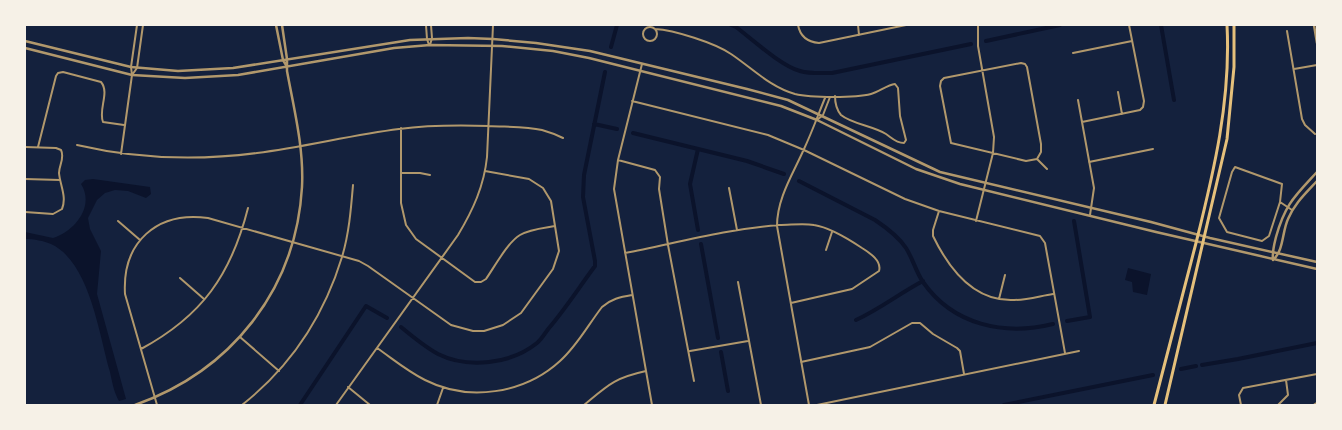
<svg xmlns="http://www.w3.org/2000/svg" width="1342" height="430" viewBox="0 0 1342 430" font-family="'Titillium Web',sans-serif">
<rect width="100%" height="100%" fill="#14213d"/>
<!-- water -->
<path fill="#0b132b" d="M93 179 150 187 151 194 146 198 128 191 115 190 105 193 97 200 88 218 90 229 101 251 97 294 126 399 119 401C114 393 112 381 110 372 99 335 90 262 51 244 44 241 34 239 25 239V232L53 238C75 231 95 206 81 184L85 180Z
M1128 268 1151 274 1147 295 1133 292 1132 282 1125 280Z"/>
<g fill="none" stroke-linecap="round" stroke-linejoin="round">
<!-- canal -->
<path stroke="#0b132b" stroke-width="4" d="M731 25 736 27C752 39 781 66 800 71 810 74 822 73 832 73L971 44
M1161 25 1174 100
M986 41 1060 25
M611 47 617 25
M594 124 617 129
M633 133 747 161 784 174
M698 149 690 184 698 230
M799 181 875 220C887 228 898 236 906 248 913 259 916 272 923 282 953 325 1004 336 1053 324
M701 244 718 338
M856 320C880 309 900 293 923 281
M1067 321 1090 317 1074 221
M401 327C413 337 425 347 438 354 468 369 511 364 537 343 542 339 545 333 549 328 566 308 580 286 595 266V261L583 197 584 175 605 72
M721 352 728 391
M1202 365 1238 359 1317 343
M1181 369 1196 366
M300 405 366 306 387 318
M1004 405 1153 375"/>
<!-- minor -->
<path stroke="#b1986c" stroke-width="2" d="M426 25 427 39 429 45
M798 25C800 36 808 42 819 43L906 25
M858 25 859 35
M643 34a7 7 0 1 1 14 0a7 7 0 1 1-14 0Z
M655 29C674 30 715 43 731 54 752 68 770 87 795 94 811 98 856 98 871 94 879 92 887 85 895 84L898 88 900 116 906 140 904 143C896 143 892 138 886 134 873 126 852 124 841 115 836 109 835 103 835 96
M1287 31 1302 119 1305 125 1315 134
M430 45 432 38 431 25
M1073 53 1132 41
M1021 63 1025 64 1027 67 1041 144V152L1037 159 1026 161 951 143 940 86 941 81 944 78Z
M642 64 618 160 614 189 652 405
M1294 69 1317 65
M132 75 137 68 143 25
M1118 92 1122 114
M1078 100 1094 188 1090 215
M632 101 768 135 804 150 905 199 939 211 1040 236 1045 243 1065 353
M817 120 823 115 830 97
M1082 122 1140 110 1143 107 1144 101 1129 25
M401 128V203L406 225 416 239 475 282H481L486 279C495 266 508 242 520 235 530 229 544 228 555 226
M77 145C137 159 196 161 257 153 305 147 351 135 399 129 429 125 459 125 489 126 506 127 526 126 542 130 549 132 557 135 563 138
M25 147 56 148 61 150C65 158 59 165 59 173 60 185 67 197 62 209L53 214 25 212
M38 147 56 76 58 73 63 72 101 82C110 93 98 109 103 122L124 125
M121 154 132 75 131 67 137 25
M1037 159 1047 169
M618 160 655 170 660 177 659 189 668 245 694 381
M1089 162 1153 149
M402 173H420L430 175
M25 179 60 180
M729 188 737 230
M1280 202 1269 236 1262 241 1227 232 1219 218 1232 172 1235 167 1282 184 1280 202 1292 210
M939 211 933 230V236C949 269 974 302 1014 300 1027 300 1040 296 1053 294
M118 221 140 240
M976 221 993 153 994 137 978 46V25
M826 250 832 232
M625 253C676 243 727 229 779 225 791 225 803 223 814 225 828 227 850 240 862 248 870 253 882 261 879 271L852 289 791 303
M180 278 204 299
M738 282 761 405
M999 299 1005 275
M240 337 279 371
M377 348C393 359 407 371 425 380 468 402 524 394 560 361 577 346 588 325 602 307 611 299 620 297 632 295
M141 349C202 316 231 275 248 208
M690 351 748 341
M801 362 870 347 912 323H920L933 334 957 348 960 351 964 374
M348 387 370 405
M157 405 125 294C122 242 157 211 208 218L359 261 368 266 451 325 473 331H484L503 325 521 313 553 269 559 251 551 201 543 188 529 179 485 171
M242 405C290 367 324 316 342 257 349 234 351 209 353 185
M336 405 458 235C473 210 484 186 487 157L493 25
M437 405 443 388
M584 405C608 385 614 378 646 371
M809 405 777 226C777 198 793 174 804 149 812 132 818 115 825 98
M817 405 1079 351
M1241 405 1239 395 1243 388 1317 374
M1278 405 1288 395 1286 380"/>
<!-- tertiary -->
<path stroke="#b1986c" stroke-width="2.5" d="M276 25 283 60 286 65
M1314 25 1317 43
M25 41 131 67 178 71 233 68 410 40 468 38 493 39 536 43 590 51 747 89 788 100 940 172 1151 222 1210 238 1317 262
M25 48 132 75 185 78 238 75 394 48 430 45 502 46 553 51 589 58 781 106 817 120 916 169 960 184 1156 232 1317 269
M1273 260C1272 252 1274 245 1276 237 1285 204 1295 196 1317 172
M1273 260C1284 250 1282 232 1288 219 1294 204 1306 193 1317 181
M135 405C231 371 296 290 302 187 304 148 294 109 287 71V59L282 25
M1314 405 1317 403"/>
<!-- secondary -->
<path stroke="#e5c07b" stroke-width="3" d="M1154 405C1168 351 1182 297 1196 243 1214 171 1231 100 1227 25
M1165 405 1227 139 1234 67V25"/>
</g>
<!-- border -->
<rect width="1342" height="430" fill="none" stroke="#f6f1e7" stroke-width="52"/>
</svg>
